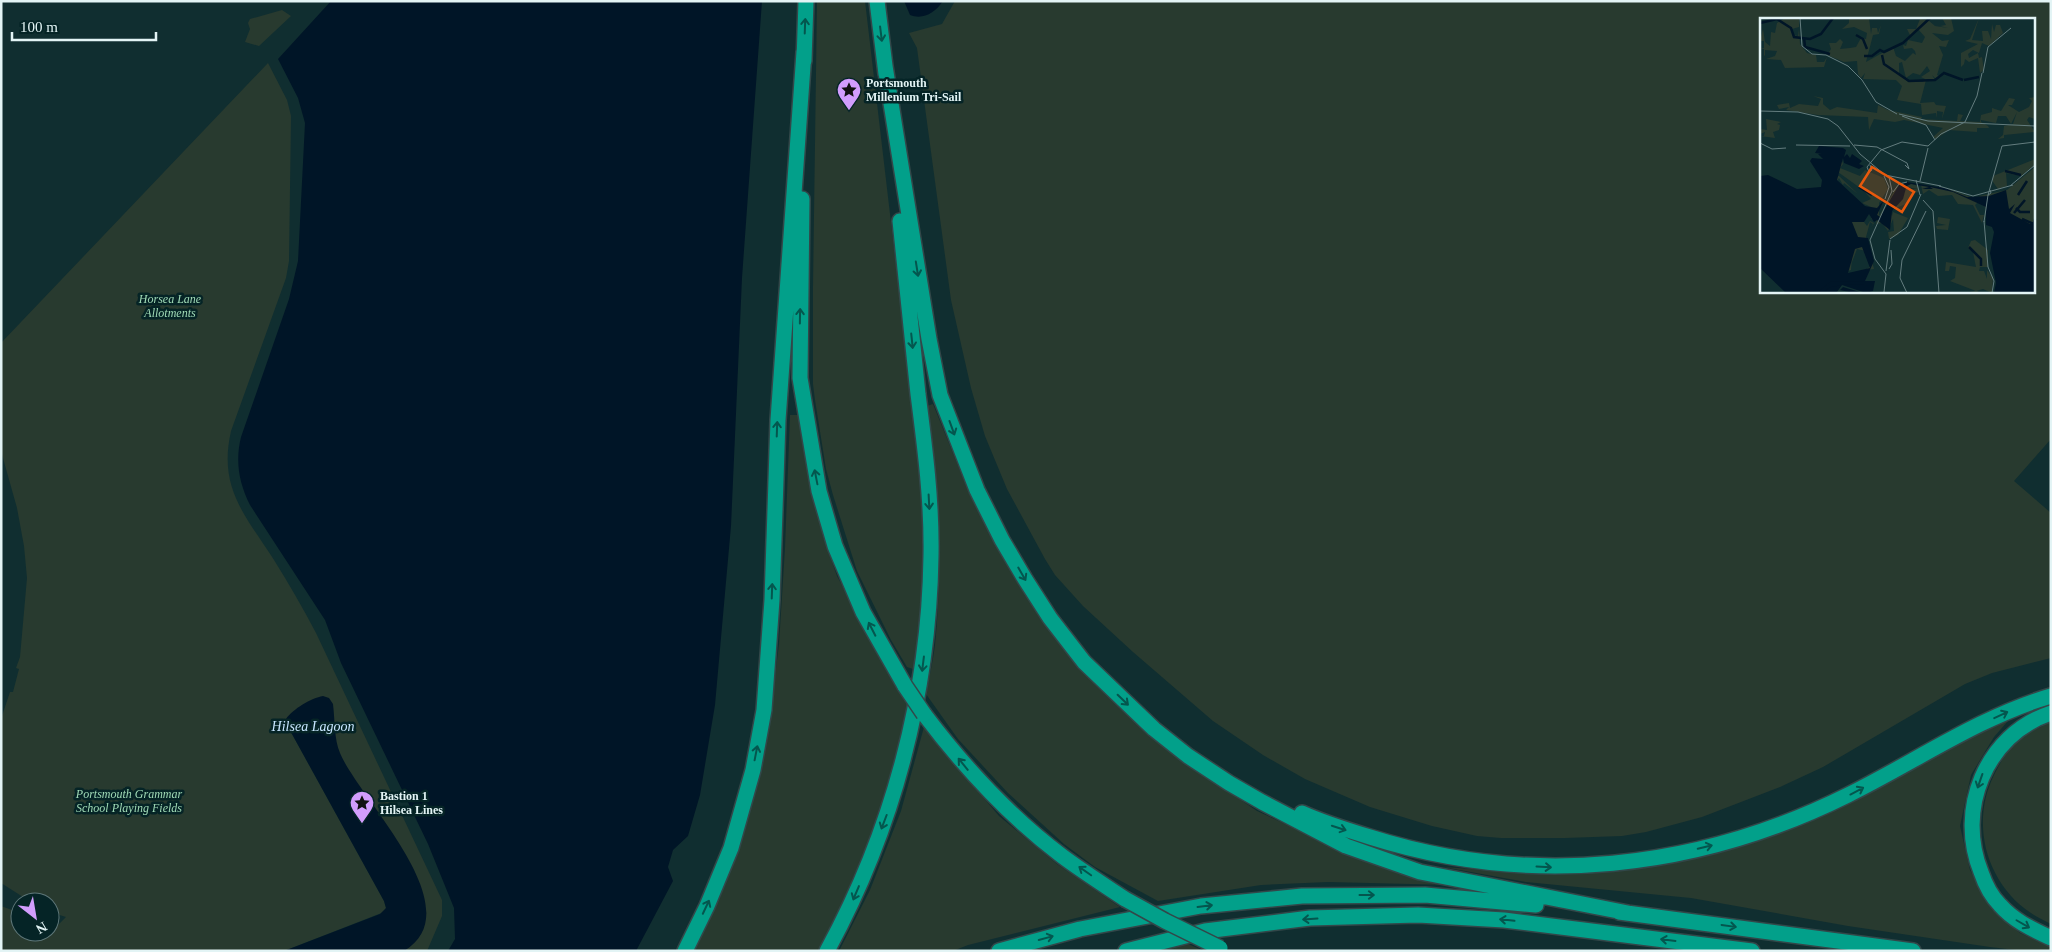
<svg xmlns="http://www.w3.org/2000/svg" width="2052" height="952" viewBox="0 0 2052 952" font-family="'Times New Roman',serif">
<rect width="100%" height="100%" fill="#102e30"/>
<!-- green -->
<path fill="#283a2f" fill-rule="evenodd" d="M817 1H865L921 478 924 559 916 670 907 667 891 640 857 571 833 495 826 469 815 400 813 384V287Z
M955 1H2051V439L2014 481 2051 513V658L1992 673 1965 684 1823 767 1780 787 1702 817 1646 832 1622 836 1565 838H1501L1477 836 1432 826 1370 807 1305 779 1263 755 1213 721 1133 652 1083 606 1055 575 1045 559 1007 489 985 436 971 388 951 300 917 48 909 33 942 24ZM1761 19H2033V291H1761Z
M282 10 291 16 259 46 245 42 250 29 248 23 250 19Z
M268 63 287 100 291 116 289 261 286 278 231 431C218 488 245 515 274 560 289 584 303 608 316 633L442 900V916L427 951H388L410 941 286 719 287 725 384 901 386 908 384 912 284 951H1V906L20 913V932H50V925L55 928 66 917 50 912V902H31L1 883V719L10 692H13L19 669 16 668 20 657 27 578 24 546 17 508 1 451V343Z
M933 404 970 495 1008 566 1040 617 1068 653 1202 773 1257 811 1383 868 1451 885 1328 882 1261 885 1158 901 1095 867 1064 844 1008 793 958 739 926 694C929 678 933 661 935 645 943 566 938 485 927 406Z
M790 415H798L823 536 837 576 892 678 911 709 885 804 828 936 819 951H689L724 887 744 828 767 741 779 644 785 548Z
M2014 714 1994 737 1971 775 1960 826 1970 870 1990 906 2020 933 2051 947V951H2024L1990 947 1848 926 1691 898 1526 882 1443 867 1518 872H1599L1688 860 1781 832 1845 805Z
M2051 722V924C2044 920 2037 917 2031 913 1986 883 1970 823 1994 775 2000 763 2009 746 2020 738 2029 732 2041 727 2051 722Z
M924 727 999 816 1057 864 1120 907 968 945 953 951H839L870 890 901 811Z
M1181 941 1204 951H1146Z"/>
<!-- water -->
<path fill="#001527" d="M331 1H762L742 278 731 526 715 705 700 795 688 836 673 850 668 867 673 881 636 951H448L455 939 454 908 428 844 341 663 325 620 250 505C239 483 235 461 241 437L289 299 298 261 305 123 298 98 278 59Z
M904 1H943C935 13 923 20 910 15Z
M323 696 329 698 333 704C335 720 334 739 340 753 359 799 474 909 404 951H284L380 914 386 908 384 901 287 725 286 719C293 709 311 698 323 696Z"/>
<g fill="none" stroke-linecap="round" stroke-linejoin="round">
<defs>
<path id="highway" d="M877 1 886 74
M804 61 806 1
M885 66 929 339 940 395 977 490 1002 540 1025 579 1050 618 1084 662 1154 729 1188 756 1229 783 1262 802 1346 846 1420 872 1628 913
M802 199 800 378 819 491 835 546 863 612 905 686
M2051 713C1985 735 1956 810 1981 872 1985 884 1991 896 2000 905 2014 921 2032 929 2051 938
M924 714C964 767 1009 816 1062 856 1082 871 1104 885 1125 899
M1302 813C1324 823 1347 830 1370 837 1531 888 1697 870 1848 795 1915 762 1979 717 2051 696
M1619 912 1913 951
M685 951 707 906 731 848 753 770 764 710 772 600 778 420 804 52
M827 951C893 830 929 694 931 556 932 502 925 448 918 394 912 337 906 279 900 221
M999 951 1080 929 1201 906 1302 896 1425 895 1536 905
M1126 951 1205 931 1310 918 1418 915 1504 920 1752 951"/>
</defs>
<!-- highway casing -->
<use href="#highway" stroke="#324749" stroke-width="18"/>
<!-- highway -->
<use href="#highway" stroke="#02a08a" stroke-width="15"/>
<defs>
<path id="highway-bridge" d="M905 686 924 714
M1125 899 1165 921 1220 948"/>
</defs>
<!-- highway-bridge casing -->
<use href="#highway-bridge" stroke="#324749" stroke-width="18" stroke-linecap="butt"/>
<!-- highway-bridge -->
<use href="#highway-bridge" stroke="#02a08a" stroke-width="15"/>
</g>
<!-- one-way arrows -->
<defs><path id="oneway-shaft" d="M-6 0H5M1.5-3L5.5 0L1.5 3" fill="none" stroke-width="1.6" stroke-linecap="round" stroke-linejoin="round" transform="scale(1.25)"/></defs>
<g stroke="#04564e">
<use href="#oneway-shaft" transform="translate(805 26) rotate(-88)"/>
<use href="#oneway-shaft" transform="translate(881 34) rotate(83)"/>
<use href="#oneway-shaft" transform="translate(917 269) rotate(81)"/>
<use href="#oneway-shaft" transform="translate(800 316) rotate(-89)"/>
<use href="#oneway-shaft" transform="translate(912 341) rotate(84)"/>
<use href="#oneway-shaft" transform="translate(952 428) rotate(70)"/>
<use href="#oneway-shaft" transform="translate(777 429) rotate(-88)"/>
<use href="#oneway-shaft" transform="translate(816 477) rotate(-101)"/>
<use href="#oneway-shaft" transform="translate(929 502) rotate(87)"/>
<use href="#oneway-shaft" transform="translate(1022 574) rotate(60)"/>
<use href="#oneway-shaft" transform="translate(772 591) rotate(-88)"/>
<use href="#oneway-shaft" transform="translate(872 629) rotate(-117)"/>
<use href="#oneway-shaft" transform="translate(923 664) rotate(97)"/>
<use href="#oneway-shaft" transform="translate(1123 700) rotate(44)"/>
<use href="#oneway-shaft" transform="translate(2001 715) rotate(-25)"/>
<use href="#oneway-shaft" transform="translate(756 753) rotate(-79)"/>
<use href="#oneway-shaft" transform="translate(963 764) rotate(-129)"/>
<use href="#oneway-shaft" transform="translate(1980 781) rotate(109)"/>
<use href="#oneway-shaft" transform="translate(1857 791) rotate(-28)"/>
<use href="#oneway-shaft" transform="translate(884 822) rotate(111)"/>
<use href="#oneway-shaft" transform="translate(1339 828) rotate(18)"/>
<use href="#oneway-shaft" transform="translate(1705 847) rotate(-14)"/>
<use href="#oneway-shaft" transform="translate(1544 867) rotate(3)"/>
<use href="#oneway-shaft" transform="translate(1085 871) rotate(-145)"/>
<use href="#oneway-shaft" transform="translate(856 893) rotate(113)"/>
<use href="#oneway-shaft" transform="translate(1367 895)"/>
<use href="#oneway-shaft" transform="translate(1205 906) rotate(-7)"/>
<use href="#oneway-shaft" transform="translate(706 907) rotate(-65)"/>
<use href="#oneway-shaft" transform="translate(1310 919) rotate(176)"/>
<use href="#oneway-shaft" transform="translate(1507 920) rotate(-174)"/>
<use href="#oneway-shaft" transform="translate(2023 924) rotate(30)"/>
<use href="#oneway-shaft" transform="translate(1729 926) rotate(8)"/>
<use href="#oneway-shaft" transform="translate(1046 938) rotate(-15)"/>
<use href="#oneway-shaft" transform="translate(1668 940) rotate(-173)"/>
</g>
<!-- icons -->
<defs>
<symbol id="sight-pin" viewBox="-11 -11 22 30"><path d="M0 17L-7.5 6A9.5 9.5 0 1 1 7.5 6Z" fill="#d29dfd" stroke="#052426"/><path d="M0-6L1.8-2.2L6-1.7L2.9 1.2L3.7 5.4L0 3.3L-3.7 5.4L-2.9 1.2L-6-1.7L-1.8-2.2Z" fill="#111"/></symbol>
</defs>
<g fill-rule="evenodd">
<use href="#sight-pin" x="835" y="76" width="28" height="38"/>
<use href="#sight-pin" x="348" y="789" width="28" height="38"/>
</g>
<g text-anchor="middle" stroke-width="5" stroke-linejoin="round" paint-order="stroke">
<!-- poi labels -->
<g font-size="12" font-weight="bold" fill="#e3f4f5" stroke="#052426" text-anchor="start">
<text x="866" y="87">Portsmouth<tspan x="866" dy="14">Millenium Tri-Sail</tspan></text>
<text x="380" y="800">Bastion 1<tspan x="380" dy="14">Hilsea Lines</tspan></text>
</g>
<!-- park labels -->
<g font-size="12" font-style="italic" fill="#a0dab6" stroke="#052426">
<text x="170" y="303">Horsea Lane<tspan x="170" dy="14">Allotments</tspan></text>
<text x="129" y="798">Portsmouth Grammar<tspan x="129" dy="14">School Playing Fields</tspan></text>
</g>
<!-- water labels -->
<g font-size="14" font-style="italic" fill="#c7e5fe" stroke="#052426">
<text x="313" y="731">Hilsea Lagoon</text>
</g>
</g>
<!-- overview -->
<g transform="translate(1760 18)">
<rect width="275" height="275" fill="#102e30"/>
<path d="M25 0H39V9L32 11V17L38 18 39 11 40 26 47 35 56 37 57 44H64L67 39 64 49 25 50 21 42 6 41 15 38 17 33 5 32V38L4 37V31L0 30H4V23H0L3 11 5 24 10 28 11 14 15 15 17 5ZM89 0H109L111 16 112 10H117L118 15 121 7 119 16 113 17 106 44 133 29 136 38 145 43 153 35 156 37 155 33 152 30 144 31 143 27 146 28 148 22 162 25 165 19 158 11 148 21 150 17 147 11H156L160 1 168 2 175 8 188 10 180 8 186 7 182 0H191L194 13 188 17 172 15 182 23 189 22 186 29 179 28 183 37 177 57 181 59 176 61 172 57 175 62H166L160 85 174 84 176 87 186 88 182 101 183 94 177 93V100L176 95 162 97 161 86 137 82 142 68 136 62 103 61 105 55 101 60 98 56 97 43 84 44 67 37 71 31 69 25H76L80 21 83 24 80 31 90 30 96 29 101 20 106 21 107 15 94 9 82 11 89 5ZM142 44 146 60 153 55 160 57 167 48 170 53 161 59 165 61 163 64H148L139 56V45ZM219 0 212 22 223 23 222 13H228L231 21 232 6 234 14 236 7H240L243 15 229 28 222 25 219 35 213 32 208 36 209 40 218 35 219 40 222 39 224 52 220 55 218 40 209 44 205 41 204 46 201 49V35L218 26 205 23 210 21ZM53 78 63 80V86L70 92 77 89 117 95 118 87 128 92 162 99 161 101 197 103 198 96 203 97 200 103 220 104 221 97 232 94V90L241 93 249 80 255 81 252 87H248L259 94 269 89 272 83 269 80 275 79V101L269 99 267 102 275 114 244 117V120L238 121 243 117 244 108 253 106 257 94 251 106 246 98H238L236 105 221 102V104L228 108 229 110H217V114L189 112 176 121 173 119 183 110 144 102 135 104 114 101 109 112 108 99 58 97 26 92 29 89 19 91 17 87 29 85 30 90 39 86 58 88 61 81ZM6 101 21 104 17 106 20 107 19 112 13 114 15 120 0 118H4L5 114 0 116V111L7 112ZM81 140 83 146 80 150 100 158 105 152 124 160 128 171 119 185V198L137 169 147 164 158 168 160 174 154 175 148 185 132 192 131 196 132 198 133 194 148 200 138 217 129 221 128 214 134 213 133 201 128 213 122 205 116 206 117 201H111L113 199 122 203 128 188 120 199 117 197 116 194 111 193 115 192 110 191 85 196 82 193 85 189 81 192 80 195 76 193 71 185 70 157 72 148ZM78 154 103 172 111 181 102 185 111 189 104 188 77 163 79 160 83 167 84 165 98 176 79 158H77ZM275 141V147L261 158 246 155 247 168 238 171 233 164V158ZM275 149V252L238 212 219 178 247 172ZM161 167 186 170 211 179 226 189 218 184 215 187 220 197H224L222 205 213 187 198 186 192 177 178 178 169 172 163 176ZM178 199 190 201 188 212 177 211 176 208 186 207 177 205ZM91 202 104 204 107 208 110 203 114 205 111 210 113 206 110 204 106 219 114 251 105 252 110 249 106 233 97 231 92 244V239L91 252 69 259 91 224ZM215 222 228 232V249H220L219 253H224L227 261V252L233 260 232 275 223 271 216 273 222 275H204L216 273 190 263 195 260 196 249 190 248 189 253H185L186 244 216 249 213 234 208 230 211 223Z" fill="#283a2f" fill-rule="evenodd"/>
<path d="M59 128 83 130 86 132 84 139 87 136 90 140 92 136 102 143 99 146 104 148 99 151 84 145 83 140 77 162 105 188 117 190 124 182 117 197 120 199 139 167 147 164 185 170 207 179 229 178 246 172 249 191 255 186 250 195 270 206 275 203V275H234L236 265 230 235 234 214 232 209 226 207V189L193 174 170 169 173 171H162L169 169 151 166 145 169 158 171 146 170 143 181 132 193 130 212 117 202 114 204 109 196 104 204H92L98 219 108 220 114 243 105 263H115L113 273 106 275 82 267 77 274H89L80 272 83 269 103 275H26L0 250V158L8 157 37 171 61 169 62 162 50 143 52 140 63 141 58 136H62L55 135ZM102 229 110 250 88 255 95 231Z" fill="#001527" fill-rule="evenodd"/>
<path fill="none" stroke="#001527" stroke-width="2.5" d="M0 5 17 1 31 10 34 19 50 21 61 16 73 0M96 17 103 21 107 31M44 19 45 29 70 36M122 37 124 46 149 63 175 62 184 55 203 62M104 38H112L120 32 124 34 143 25 170 0M204 62 219 59M245 153 261 157M99 169 112 177M258 177 267 163M256 190 260 194H270M254 195 265 182M262 201 274 206 275 201M209 229 221 241V248M59 275 71 265H104M61 275 68 267 79 265M62 275 69 268 81 266"/>
<path fill="none" stroke="#647d7f" stroke-width="1" d="M40 0 42 28 52 36 66 37M66 37 88 48 102 62 116 84 137 96M223 55 228 29 251 10M0 93 38 94 68 101 78 108 100 136 125 157 181 168M139 96 168 103 275 108M142 98 166 107 175 122M0 125 12 131 26 130M36 127 90 128M94 127 117 129 147 145 149 151 145 147M168 128 181 116 205 104 217 78 222 55M121 132 142 124 168 128M110 147 112 152 109 154 107 149 121 132M124 158 129 169 125 181M156 162 160 177M160 163 168 130M179 168 213 178 253 167M250 168 275 147M230 172 231 175 228 177 242 128 275 124M133 174 139 166 147 164M163 182 173 193 179 275M224 203 228 249 234 263 232 275M224 204 228 177M130 221 147 209 161 176M129 251 132 246 131 232M126 253 130 222M124 274 126 256 115 241 110 222 132 173 129 159M147 275 140 260 142 242 166 193"/>
<path fill="#e8590c" fill-opacity="0.15" stroke="#e8590c" stroke-width="2.5" d="M112 149 154 174 142 194 100 168Z"/>
<rect width="275" height="275" fill="none" stroke="#e3f4f5" stroke-width="2.5"/>
</g>
<!-- border -->
<rect width="2052" height="952" fill="none" stroke="#e3f4f5" stroke-width="5"/>
<!-- north arrow -->
<g transform="translate(35 917) rotate(149)"><circle r="24" fill="#052426" stroke="#5e7779"/>
<path d="M0-4L9 19L0 12L-9 19Z" fill="#d29dfd"/>
<text y="-8" font-size="14" font-weight="bold" text-anchor="middle" fill="#e3f4f5">N</text>
</g>
<!-- scale -->
<path d="M12 32v8h144v-8" fill="none" stroke="#e3f4f5" stroke-width="2.5"/>
<text x="20" y="32" font-size="15" fill="#e3f4f5" stroke="#052426" stroke-width="4" paint-order="stroke">100 m</text>
</svg>
